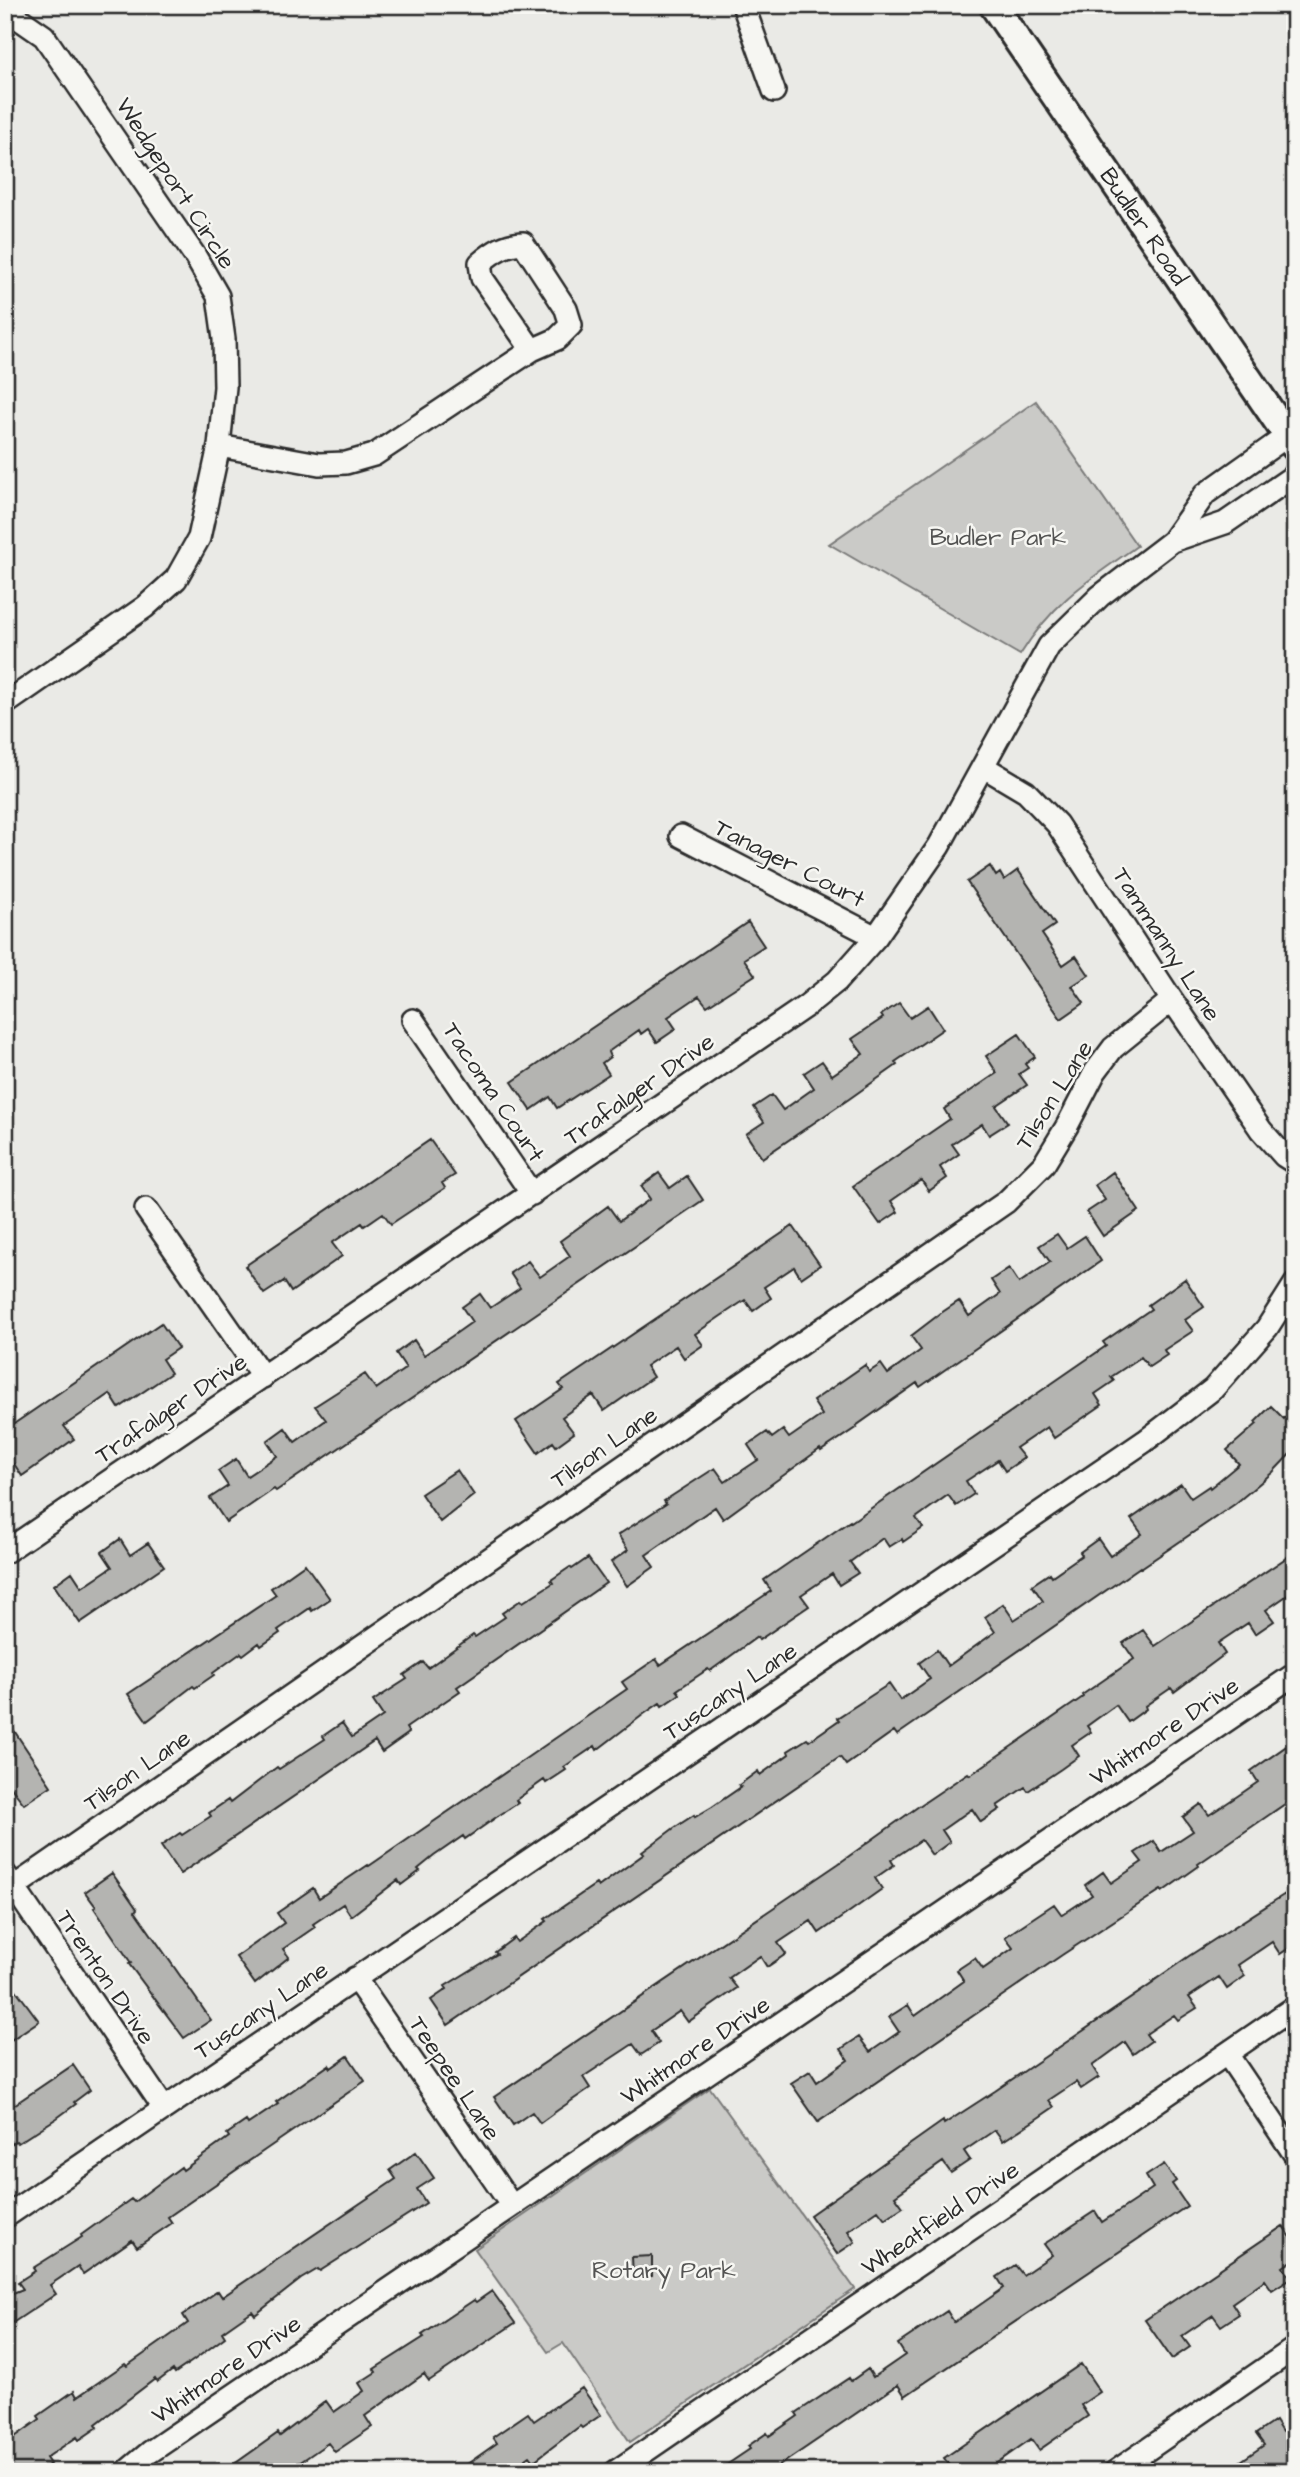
<svg xmlns="http://www.w3.org/2000/svg" width="1300" height="2477" viewBox="0 0 1300 2477" font-family="'Architects Daughter',sans-serif">
<rect width="100%" height="100%" fill="#eaeae6"/>
<filter id="ink" filterUnits="userSpaceOnUse"><feTurbulence type="fractalNoise" baseFrequency=".0143" numOctaves="2"/><feDisplacementMap in="SourceGraphic" scale="14" xChannelSelector="R" yChannelSelector="G"/><feConvolveMatrix kernelMatrix="1 2 1 2 8 2 1 2 1" color-interpolation-filters="sRGB"/></filter>
<g filter="url(#ink)">
<!-- green -->
<path fill="#cacac7" stroke="#7a7a79" stroke-width="2" d="M1036 401 1137 546C1087 581 1053 602 1020 655L829 544Z
M710 2088 855 2289 630 2442 563 2343 548 2352 475 2249Z"/>
<!-- building -->
<path fill="#b4b4b1" stroke="#2b2b2b" stroke-width="2" d="M990 866 996 876 1000 873 1004 880 1018 870 1055 925 1042 934 1063 965 1076 956 1089 975 1072 986 1084 1003 1061 1019 967 882Z
M748 922 764 946 744 959 755 975 707 1006 699 996 668 1017 676 1029 657 1042 648 1029 641 1034 639 1030 608 1052 610 1057 602 1063 609 1074 557 1108 550 1097 531 1110 512 1082Z
M899 1003 910 1018 928 1006 943 1029 895 1062 897 1065 849 1099 762 1158 746 1134 764 1122 754 1107 772 1095 783 1110 814 1088 804 1073 822 1061 832 1075 863 1054 852 1039 883 1018 881 1015Z
M1019 1034 1035 1057 1025 1064 1028 1068 1019 1074 1027 1085 996 1106 1008 1123 989 1135 982 1124 952 1144 959 1154 940 1167 947 1178 929 1191 921 1180 891 1201 898 1212 880 1224 853 1186 950 1119 944 1109 997 1073 986 1056Z
M430 1140 455 1175 442 1183 445 1188 391 1224 383 1213 364 1226 362 1223 332 1243 342 1256 291 1292 284 1281 264 1294 245 1266Z
M1113 1172 1139 1211 1103 1236 1087 1212 1105 1200 1095 1185Z
M659 1173 670 1188 687 1176 703 1200 276 1491 274 1489 226 1522 210 1498 228 1486 218 1471 236 1459 247 1476 277 1456 267 1441 285 1428 295 1442 326 1420 315 1406 365 1374 376 1389 406 1368 396 1353 414 1340 424 1355 455 1334 472 1322 462 1307 480 1294 490 1308 520 1288 510 1273 528 1261 540 1277 570 1256 560 1241 608 1206 619 1221 650 1199 641 1186Z
M793 1226 820 1265 801 1278 794 1267 764 1287 771 1298 753 1311 745 1300 721 1316 695 1334 703 1345 684 1358 676 1346 646 1366 653 1377 604 1411 593 1395 562 1417 574 1433 556 1446 553 1442 538 1453 516 1421 563 1389 559 1384Z
M1057 1234 1067 1248 1085 1236 1101 1261 920 1387 917 1383 856 1426 857 1427 821 1451 820 1449 723 1519 715 1507 646 1555 654 1567 627 1586 611 1562 628 1550 618 1535 666 1504 664 1501 715 1468 725 1482 758 1460 748 1445 767 1432 772 1438 783 1430 789 1438 822 1415 813 1401 865 1365 869 1372 881 1364 888 1374 921 1350 911 1336 941 1313 959 1301 969 1316 1000 1294 991 1280 1009 1268 1019 1283 1050 1262 1039 1246Z
M1185 1279 1204 1307 1185 1320 1193 1331 1164 1350 1167 1355 1149 1367 1141 1357 1111 1377 1114 1381 1095 1394 1102 1405 1054 1438 1047 1427 1016 1448 1024 1458 1005 1471 998 1460 966 1481 974 1494 956 1506 948 1495 916 1518 923 1528 903 1542 902 1539 889 1547 883 1538 850 1562 858 1573 839 1585 832 1574 801 1595 809 1606 759 1640 757 1637 710 1671 708 1669 677 1690 680 1694 662 1706 660 1703 644 1714 597 1750 595 1746 564 1767 566 1770 546 1783 544 1780 516 1800 518 1803 498 1816 465 1839 463 1836 434 1856 418 1869 420 1871 401 1885 398 1880 351 1916 343 1904 313 1924 315 1927 283 1949 289 1957 255 1984 236 1957 284 1923 277 1913 313 1888 319 1898 368 1865 369 1866 627 1689 622 1682 656 1659 660 1665 771 1591 764 1580 850 1521 851 1522 1106 1346 1103 1342 1151 1309 1148 1305Z
M161 1323 178 1348 162 1359 171 1373 119 1408 110 1394 80 1415 64 1426 74 1439 22 1476 14 1464 5 1470V1430Z
M1271 1406 1284 1419 1295 1407V1449L1273 1472 1235 1504 1141 1568 1140 1567 897 1735 894 1731 846 1765 840 1757 448 2025 431 2000 447 1989 445 1986 497 1954 495 1952 514 1938 517 1942 547 1921 545 1919 596 1884 598 1887 644 1854 642 1852 674 1828 694 1815 695 1817 712 1807 741 1787 739 1785 758 1771 760 1775 789 1754 788 1751 807 1739 809 1741 839 1720 837 1718 889 1684 900 1700 930 1679 919 1663 937 1650 948 1666 995 1632 985 1617 1003 1604 1014 1620 1043 1601 1032 1585 1050 1573 1052 1576 1082 1555 1080 1552 1098 1539 1110 1556 1142 1534 1131 1519 1181 1484 1191 1498 1209 1486 1210 1488 1239 1464 1227 1450 1257 1424 1255 1422Z
M457 1470 474 1495 440 1522 421 1494Z
M120 1539 130 1555 148 1543 164 1566 80 1623 54 1585 72 1572 82 1587 112 1567 102 1552Z
M1295 1552V1590L1266 1610 1274 1621 1255 1634 1248 1623 1218 1643 1225 1654 1174 1692 1171 1688 1145 1706 1146 1709 1128 1722 1116 1705 1087 1726 1091 1732 1072 1745 1079 1756 1061 1769 1028 1791 1025 1787 997 1806 1000 1809 981 1822 972 1809 942 1830 950 1842 932 1855 921 1840 891 1860 894 1865 875 1878 882 1889 838 1920 819 1933 811 1921 778 1943 786 1954 767 1967 760 1956 729 1978 737 1988 688 2022 680 2011 651 2031 659 2043 641 2055 633 2044 583 2077 590 2088 558 2110 540 2123 532 2112 513 2125 494 2097 838 1864 919 1806 968 1773 970 1775 1083 1697 1082 1695 1134 1659 1123 1643 1143 1630 1155 1646Z
M588 1558 606 1583 457 1687 460 1691 406 1728 409 1733 382 1752 375 1741 180 1874 161 1846 180 1833 182 1835 211 1816 209 1813 228 1800 230 1803 277 1767 279 1769 325 1739 323 1736 342 1723 352 1737 383 1716 373 1701 407 1679 404 1675 423 1662 428 1668 473 1635 475 1637 505 1617 502 1613 521 1600 523 1602 553 1583 551 1580 570 1567 572 1569Z
M305 1564 330 1599 312 1611 310 1608 278 1630 280 1633 261 1646 259 1643 243 1655 241 1653 213 1673 214 1675 195 1688 193 1686 147 1721 128 1694 276 1595 271 1588Z
M5 1717 51 1786 24 1804 5 1780Z
M1295 1740V1797L1198 1864 1199 1866 1162 1892 1161 1890 1062 1955 818 2122 791 2083 810 2071 817 2082 848 2060 841 2049 859 2037 870 2052 899 2032 889 2017 908 2005 915 2016 964 1981 957 1970 975 1958 983 1969 1013 1948 1005 1937 1024 1924 1054 1904 1062 1915 1092 1895 1085 1885 1103 1872 1111 1883 1142 1862 1135 1853 1154 1841 1161 1852 1193 1831 1183 1817 1201 1804 1209 1815 1242 1793 1258 1782 1251 1771Z
M112 1873 137 1909 135 1911 211 2020 184 2038 129 1964 131 1963 94 1908 96 1907 85 1892Z
M1285 1894 1295 1909V1944L1280 1954 1272 1942 1238 1965 1245 1976 1227 1989 1219 1977 1189 1997 1197 2008 1178 2020 1174 2015 1146 2034 1151 2041 1133 2054 1125 2042 1092 2066 1099 2077 1081 2089 1076 2082 1049 2100 1054 2107 1035 2120 1003 2141 995 2130 964 2151 970 2160 951 2173 943 2162 895 2196 903 2207 885 2219 878 2210 848 2231 855 2242 837 2254 810 2215 943 2121 944 2124 995 2091 1153 1983 1152 1982 1189 1956Z
M5 1975 39 2021 5 2044Z
M348 2056 365 2081 168 2217 172 2223 137 2247 132 2240 83 2274 78 2266 50 2285 56 2294 5 2328V2296L23 2289 18 2282 35 2271 33 2268 82 2237 81 2235 131 2199 134 2202 181 2167 183 2170 229 2137 227 2134 246 2121 248 2124 278 2104 276 2102 329 2065 331 2068Z
M73 2065 90 2090 74 2102 76 2104 57 2118 18 2143 16 2141 5 2148V2111Z
M416 2152 434 2178 417 2189 426 2203 320 2271 318 2269 301 2279 255 2315 252 2311 222 2332 225 2337 194 2360 175 2373 173 2370 157 2382 155 2379 96 2424 98 2427 79 2440 77 2437 46 2458 50 2464 39 2472H5V2444L40 2419 38 2416 74 2391 77 2397 125 2364 127 2366 188 2323 183 2315 218 2291 222 2297 396 2179 390 2170Z
M1164 2164 1176 2181 1172 2184 1187 2206 905 2396 898 2385 770 2472H716L750 2449 748 2446 767 2433 769 2436 798 2416 796 2413 849 2378 851 2381 868 2369 873 2377 905 2355 898 2344 947 2311 954 2322 974 2309 1004 2288 997 2277 1015 2265 1023 2275 1052 2255 1044 2244 1063 2232 1095 2211 1102 2222 1134 2201 1153 2188 1146 2176Z
M1283 2226 1295 2243V2259L1283 2267 1291 2278 1272 2290 1265 2280 1232 2303 1239 2314 1221 2326 1213 2315 1182 2336 1190 2347 1172 2359 1145 2320Z
M652 2256V2276H633L632 2257Z
M492 2291 515 2323 429 2381 424 2374 365 2416 372 2427 335 2452 328 2443 286 2472H223L278 2433 280 2436 326 2401 334 2412 364 2391 359 2383 376 2372 374 2369 424 2337 422 2335 474 2300 476 2302Z
M1081 2364 1100 2392 1081 2405 1088 2416 1039 2450 1031 2439 984 2472H954L944 2458Z
M582 2388 601 2415 582 2428 580 2426 534 2461 530 2456 508 2472H456L497 2443 493 2437 528 2413 534 2421Z
M1275 2421 1282 2432 1295 2424V2465L1284 2472H1225L1264 2445 1256 2434Z"/>
<g fill="none" stroke-linecap="round" stroke-linejoin="round">
<defs>
<path id="minor" d="M743 5 774 91
M5 9 44 36 195 256 218 296 224 339 225 387 219 446 199 538 176 579 145 607 5 704
M219 446 319 464 346 463 374 455 532 350 557 339 571 325 566 309 523 243C505 244 494 251 480 263L482 278 532 350
M1172 541 1225 523 1295 475
M984 767 1026 792 1057 824 1172 1000 1261 1130 1284 1156 1295 1163
M681 836 876 937
M413 1020 532 1194
M146 1209 263 1377
M5 1552 806 1006 837 981 876 937 939 846 1049 646 1100 596 1172 541 1205 494 1287 436
M5 1874 164 2108
M14 1887 1006 1202 1044 1164 1067 1126 1095 1072 1113 1048 1172 1000
M355 1978 512 2206
M1227 2054 1295 2155
M5 2217 1145 1441 1213 1389 1267 1328 1295 1284
M126 2472 150 2452 1295 1674
M615 2472 1295 2007
M1115 2472 1295 2348"/>
<g id="tertiary">
<path id="s1" d="M993 5 1295 447"/>
</g>
</defs>
<!-- minor casing -->
<use href="#minor" stroke="#2b2b2b" stroke-width="26"/>
<!-- tertiary casing -->
<use href="#tertiary" stroke="#2b2b2b" stroke-width="32"/>
<!-- minor -->
<use href="#minor" stroke="#f6f6f2" stroke-width="21"/>
<!-- tertiary -->
<use href="#tertiary" stroke="#f6f6f2" stroke-width="26"/>
</g>
</g>
<g text-anchor="middle" stroke-width="5" stroke-linejoin="round" paint-order="stroke">
<!-- street labels -->
<g font-size="24" fill="#2b2b2b" stroke="#f6f6f2">
<text transform="translate(176 183) rotate(57)" y="8">Wedgeport Circle</text>
<text dy="8" stroke="none"><textPath href="#s1" startOffset="268">Budler Road</textPath></text>
<text transform="translate(790 863) rotate(27)" y="8">Tanager Court</text>
<text transform="translate(1167 944) rotate(57)" y="8">Tammanny Lane</text>
<text transform="translate(639 1089) rotate(-35)" y="8">Trafalger Drive</text>
<text transform="translate(494 1092) rotate(56)" y="8">Tacoma Court</text>
<text transform="translate(1054 1095) rotate(-58)" y="8">Tilson Lane</text>
<text transform="translate(171 1408) rotate(-34)" y="8">Trafalger Drive</text>
<text transform="translate(604 1447) rotate(-35)" y="8">Tilson Lane</text>
<text transform="translate(730 1691) rotate(-34)" y="8">Tuscany Lane</text>
<text transform="translate(1164 1731) rotate(-34)" y="8">Whitmore Drive</text>
<text transform="translate(137 1770) rotate(-35)" y="8">Tilson Lane</text>
<text transform="translate(106 1977) rotate(56)" y="8">Trenton Drive</text>
<text transform="translate(261 2010) rotate(-34)" y="8">Tuscany Lane</text>
<text transform="translate(695 2050) rotate(-34)" y="8">Whitmore Drive</text>
<text transform="translate(455 2078) rotate(56)" y="8">Teepee Lane</text>
<text transform="translate(940 2218) rotate(-34)" y="8">Wheatfield Drive</text>
<text transform="translate(226 2369) rotate(-34)" y="8">Whitmore Drive</text>
</g>
<!-- park labels -->
<g font-size="24" fill="#535352" stroke="#f6f6f2">
<text x="998" y="545">Budler Park</text>
<text x="664" y="2278">Rotary Park</text>
</g>
</g>
<!-- margin -->
<rect width="1300" height="2477" fill="none" stroke="#f6f6f2" stroke-width="28"/>
<rect x="14" y="14" width="1272" height="2449" fill="none" stroke="#2b2b2b" stroke-width="2.5" filter="url(#ink)"/>
</svg>
